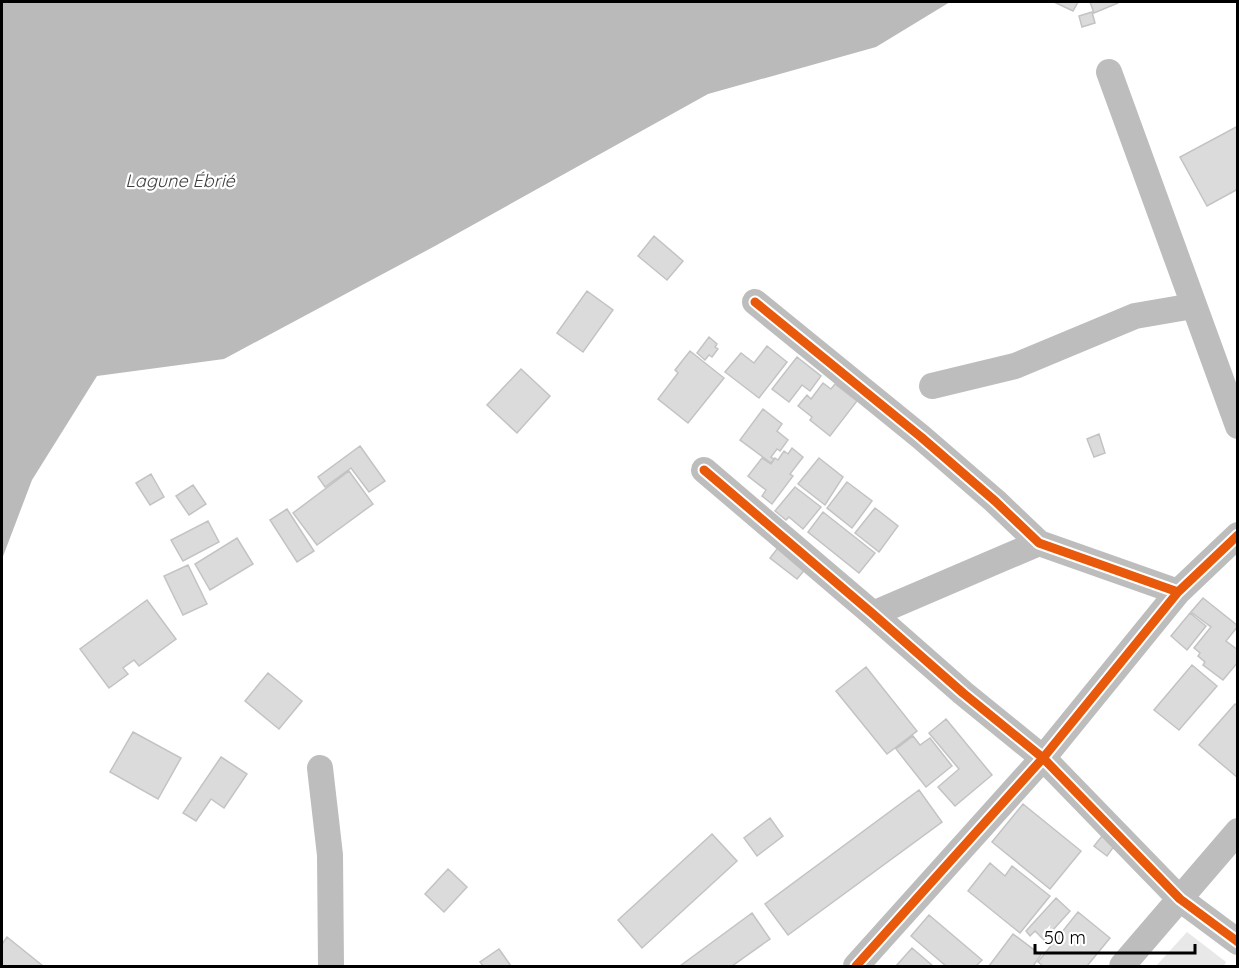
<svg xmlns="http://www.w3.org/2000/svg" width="1239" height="968" viewBox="0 0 1239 968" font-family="Quicksand,sans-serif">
<rect width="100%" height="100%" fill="#fff"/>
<!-- green -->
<path fill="#e8e8e8" d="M1187 932 1226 962 1224 966H1156Z"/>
<!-- water -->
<path fill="#bababa" d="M2 2H950L876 47 708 94 435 246 224 359 97 376 32 480 2 559Z"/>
<!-- building -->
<path fill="#dbdbdb" stroke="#c3c3c3" stroke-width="1.5" d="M1054 2H1078L1073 11Z
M1090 2H1118V3L1094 13Z
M1092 12 1095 23 1082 27 1079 16Z
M1238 126V189L1207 206 1180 157Z
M654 236 683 261 667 280 638 256Z
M587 291 613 310 583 352 557 333Z
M709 337 717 344 715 347 718 349 712 357 709 355 705 360 697 353Z
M767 346 787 362 759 398 725 372 741 353 754 363Z
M690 351 724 378 688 423 658 399 678 373 675 370Z
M797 357 821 376 810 391 802 385 789 402 772 389Z
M521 369 550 396 517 433 487 405Z
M823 383 831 389 835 384 857 401 830 436 810 420 812 417 798 406 807 395 811 399Z
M763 409 782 424 777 431 788 440 780 451 777 449 771 457 774 459 771 463 740 440Z
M1099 434 1105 453 1094 457 1087 439Z
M360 446 385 481 369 492 351 468 325 487 318 477Z
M792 448 803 457 790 474 793 476 772 504 762 496 766 490 748 476 762 458 771 464 775 458 778 460 784 451 788 454Z
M819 458 843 477 825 505 798 484Z
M349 471 373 504 317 545 293 513Z
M151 474 164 497 150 505 136 483Z
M847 482 872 501 852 528 827 508Z
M193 485 206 504 189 515 176 496Z
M795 487 821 507 803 529 789 517 786 520 775 511Z
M875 508 898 526 879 552 855 533Z
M287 509 314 551 297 562 270 520Z
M823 512 875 553 859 573 808 532Z
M208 521 219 542 183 561 171 540Z
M237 538 253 564 210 590 195 564Z
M780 545 807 567 797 579 770 558Z
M188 565 207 604 183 615 164 576Z
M1203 598 1238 626 1226 641 1238 650V662L1223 680 1203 665 1205 662 1198 656 1200 653 1194 648 1211 627 1191 612Z
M147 600 176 639 139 666 134 660 123 668 128 674 109 688 80 649Z
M1190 613 1206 626 1187 650 1171 636Z
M1192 665 1217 686 1179 730 1154 710Z
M866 667 917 731 887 754 836 691Z
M268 673 302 701 279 729 245 701Z
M1235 704 1238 706V778L1199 745Z
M946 719 992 775 955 806 938 787 959 769 929 733Z
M133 732 181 758 158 799 110 772Z
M913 736 920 745 930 738 952 766 926 787 896 749Z
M221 757 247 774 224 808 211 799 196 821 183 813Z
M919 790 942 822 788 935 765 904Z
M1023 804 1081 851 1050 889 992 842Z
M770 818 783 836 757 856 744 838Z
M712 834 737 861 642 948 618 920Z
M1102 836 1115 845 1107 856 1094 846Z
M990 863 1005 876 1012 866 1050 896 1020 933 968 891Z
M448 869 467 887 444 912 425 894Z
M1056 898 1070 911 1044 940 1035 931 1030 936 1026 931Z
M1078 912 1110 938 1087 966H1043L1038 962Z
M752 913 770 939 732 966H680Z
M929 915 982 960 976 966H946L911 936Z
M1013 934 1041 955 1033 966H989Z
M7 937 43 966H2V944Z
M912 948 933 966H896Z
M499 949 511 966H483L480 962Z"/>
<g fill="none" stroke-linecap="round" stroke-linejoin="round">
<!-- minor -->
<path stroke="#bdbdbd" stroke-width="26" d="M1109 72 1238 426
M755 302 921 437 995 501 1039 543 1178 592
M932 386 1015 366 1135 316 1193 306
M704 470 873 614 963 693 1043 758 1180 899 1238 942
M873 614 1039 543
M320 768 330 855 331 966
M856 966 1043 758 1178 592 1238 535
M1122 966 1238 831"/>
<defs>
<path id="cycleway" d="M755 302 921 437 995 501 1039 543 1178 592
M704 470 873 614 963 693 1043 758 1180 899 1238 942
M856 966 1043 758 1178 592 1238 535"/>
</defs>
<!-- cycleway casing -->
<use href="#cycleway" stroke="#fff" stroke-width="13"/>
<!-- cycleway -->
<use href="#cycleway" stroke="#e8590c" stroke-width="9"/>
</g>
<g text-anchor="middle" stroke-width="4.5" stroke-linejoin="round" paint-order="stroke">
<!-- water labels -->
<g font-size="18" font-style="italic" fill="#3d3d3d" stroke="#fff">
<text x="180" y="187">Lagune Ébrié</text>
</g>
</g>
<!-- border -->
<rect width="1239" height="968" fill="none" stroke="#000000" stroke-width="6"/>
<!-- scale -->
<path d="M1035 944v9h160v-9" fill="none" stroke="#000000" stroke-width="3"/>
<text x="1044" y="944" font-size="18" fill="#000000" stroke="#ffffff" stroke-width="4.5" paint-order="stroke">50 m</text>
</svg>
